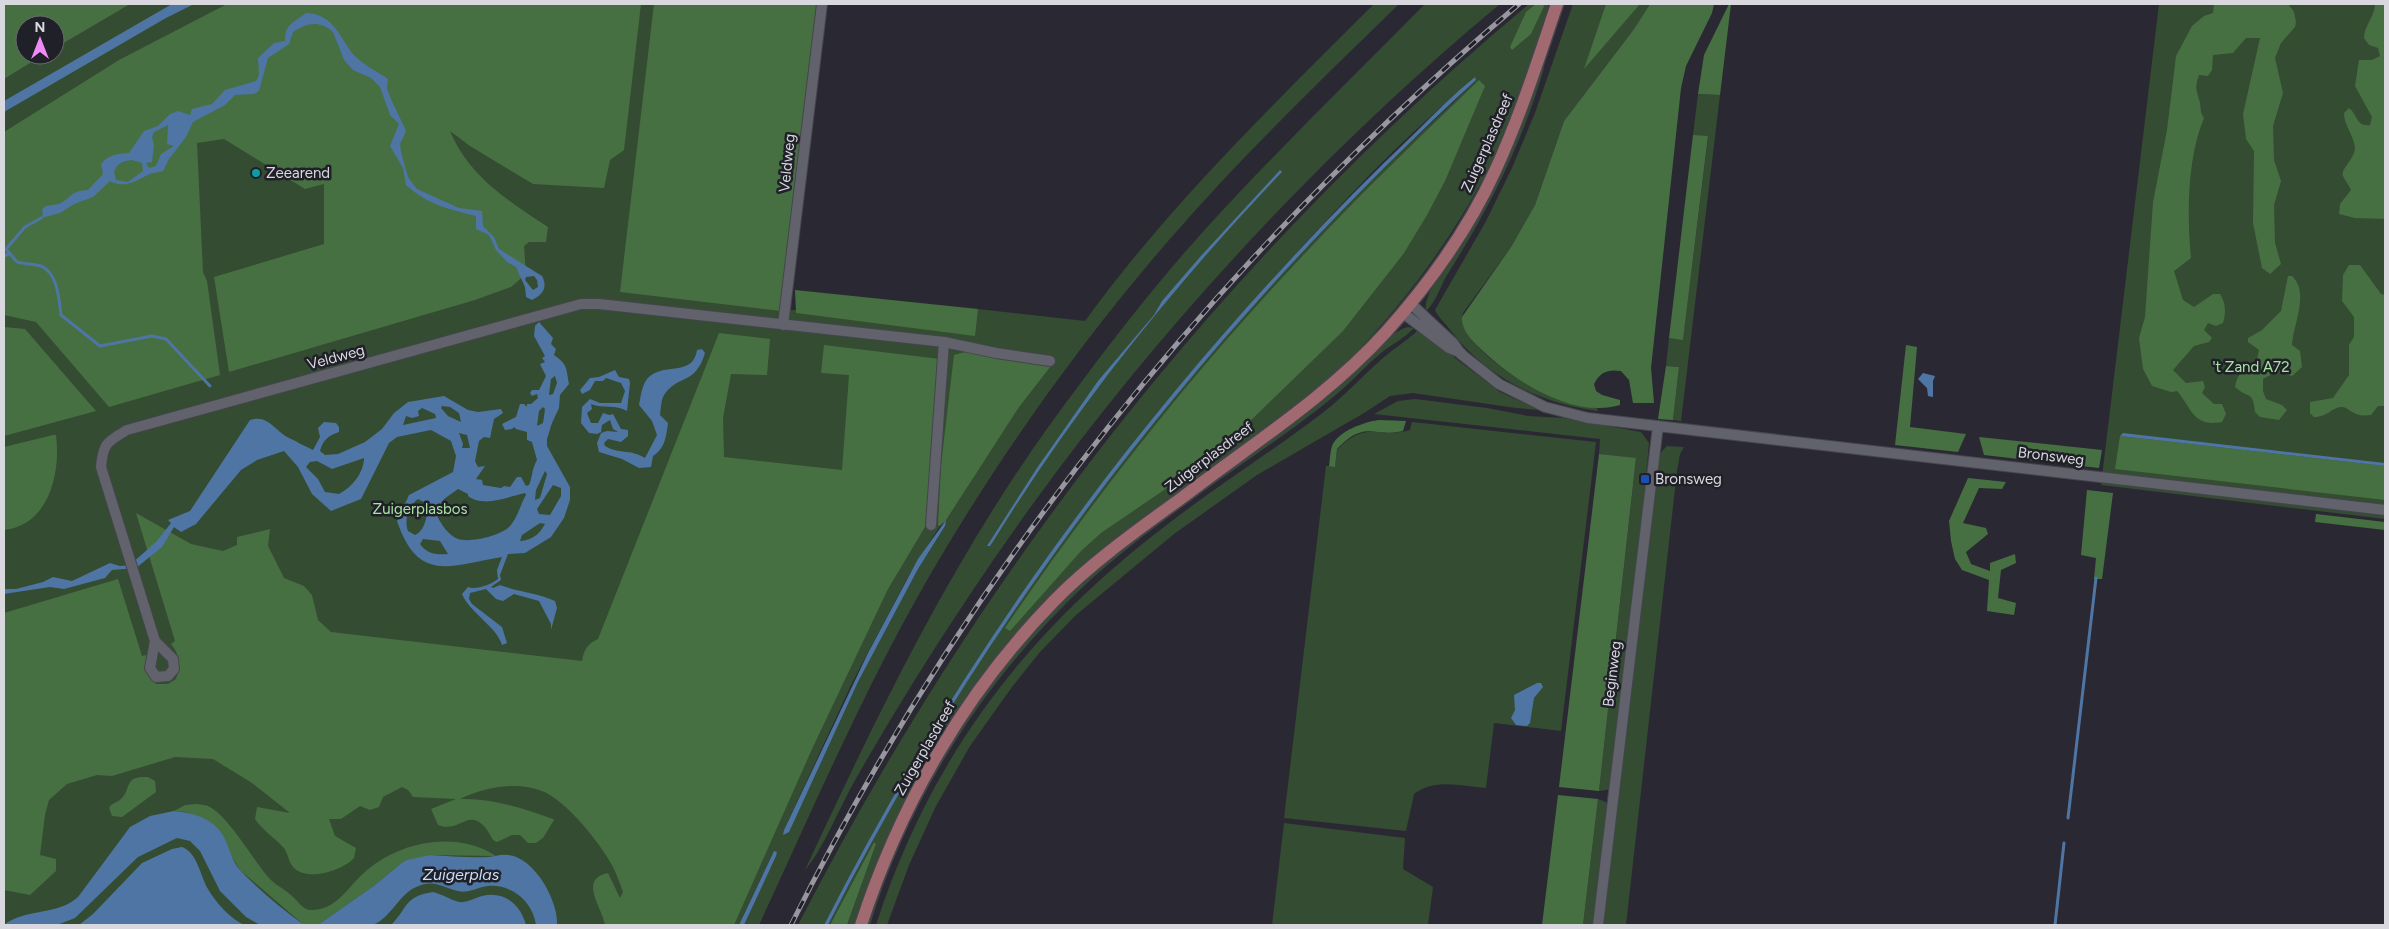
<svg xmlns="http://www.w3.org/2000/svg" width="2389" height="929" viewBox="0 0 2389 929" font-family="Figtree,sans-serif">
<rect width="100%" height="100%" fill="#2a2933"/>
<!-- green -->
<path fill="#344c31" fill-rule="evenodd" d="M4 4H817L786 310 978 311V309L1085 321C1169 205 1272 106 1374 4H1399C1320 81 1241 157 1169 240 1086 336 1011 440 946 548 873 668 818 798 759 925H744L777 852 772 855 739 925H4ZM25 25H55V55H25ZM943 521 945 526 918 569 858 682 796 817 784 830 853 681 908 577Z
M1425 4H1500C1297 173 1115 376 969 596 928 657 890 719 854 782 840 807 822 851 805 870 876 717 950 564 1049 426 1092 367 1137 307 1185 252 1261 166 1344 86 1425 4Z
M1529 4H1549L1545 16 1547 18C1538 45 1529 73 1519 101 1481 199 1420 288 1346 363 1281 429 1198 472 1128 531 1100 554 1076 585 1051 611 1022 642 988 671 962 704 911 769 885 850 855 925H847L876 844 874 842 830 925H828C936 710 1073 509 1232 329 1282 272 1334 217 1387 164 1417 135 1449 108 1477 78 1409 130 1349 196 1291 259 1106 459 947 682 824 925H798C980 571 1223 259 1529 4Z
M1573 4H1650L1634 29 1564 121 1535 205 1511 247 1463 313C1454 344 1534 391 1559 400 1571 404 1584 407 1597 408L1598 411C1541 404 1486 377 1451 331 1446 324 1438 317 1435 310L1485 223 1512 168 1535 113Z
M2159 4H2385V519L2101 485Z
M1541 67 1544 68C1523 142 1488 211 1447 275 1440 287 1436 302 1426 311 1422 292 1455 256 1466 239 1498 186 1518 125 1541 67Z
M1698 94 1720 95 1681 421 1673 420 1679 367 1666 366 1669 338 1683 339 1708 137 1693 135Z
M1408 327 1414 328C1404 339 1392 344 1381 353 1364 367 1350 384 1332 398 1295 428 1255 455 1215 483 1170 516 1125 548 1085 585 987 677 909 796 870 925H867C916 787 986 665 1098 568 1165 510 1241 464 1311 410 1326 398 1341 386 1355 373 1369 360 1390 331 1408 327Z
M1418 330 1500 392 1539 410 1516 408 1413 393 1390 396 1364 413 1257 475 1174 534 1076 615 1040 652 1012 687 970 746 936 806 909 865 887 925H876C930 758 1025 633 1164 527 1215 487 1270 453 1321 414 1344 397 1362 376 1383 358 1394 348 1407 341 1418 330Z
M1415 399 1487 408 1528 416 1564 418 1641 432 1649 443 1635 596 1612 785 1607 790 1599 791 1636 459 1599 454 1600 439 1374 414 1398 401Z
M1412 422 1596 442 1561 731 1494 723 1486 788C1461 786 1435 778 1414 794L1406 831 1284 818 1326 466H1335L1337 450C1366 419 1379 439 1410 430Z
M1667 446 1684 447 1680 454 1677 471 1626 925H1603L1658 460 1662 451Z
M1598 799 1606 802 1609 808 1594 925H1583Z
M1284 823 1405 838 1403 869 1433 887 1428 925H1272Z"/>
<!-- forest -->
<path fill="#477042" d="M4 4H130L55 48V25H25V55H43L4 79Z
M227 4H641L624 150 610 160 604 188 533 184 470 146 450 131C470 178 508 200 548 227L546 242H529L524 246 526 274 511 287 475 300 229 372 214 277 324 244V184L305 189 224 139 197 143 203 272 207 281 220 375 109 407 36 322 4 315V132L119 60Z
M654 4H818L781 311 620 292Z
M1536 4H1545L1531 34 1512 50 1510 47 1526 12Z
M1606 4H1640L1584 69Z
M1650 4H1714L1712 13 1686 66 1681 88 1651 368 1654 403H1633L1629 380 1621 371C1608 369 1600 372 1594 384L1596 391 1602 395 1620 400V405C1574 419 1516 382 1484 352 1474 343 1461 331 1462 317L1511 247 1535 205 1564 121 1634 29Z
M1729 4H1731L1720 95 1698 94 1704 55Z
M2214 4H2288L2294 12 2296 22 2295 27 2281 43 2275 58 2283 93 2273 126 2274 160 2281 181 2274 205 2275 243 2281 264 2270 274 2262 268 2253 223 2254 151 2246 139 2243 114 2260 38H2246L2233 53 2213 55 2212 70 2208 76 2199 75C2194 89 2197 90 2200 103 2201 109 2200 112 2204 118 2187 158 2187 215 2191 258L2174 271 2183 300 2194 307 2213 294H2220C2226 303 2226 313 2223 323L2216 326 2208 323 2204 330 2212 338 2209 342 2194 346 2173 370 2186 383 2203 381 2205 387 2202 393 2214 404H2222L2226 414 2222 422C2193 427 2193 410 2177 391L2171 392 2152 386 2143 369 2139 338 2145 317 2153 202 2167 130 2176 56 2192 26 2204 16 2213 13Z
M2375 4H2385V219L2355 218 2339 214 2340 204 2351 190C2349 185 2345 181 2343 176 2340 169 2355 159 2355 148 2354 135 2344 126 2344 113L2349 108C2358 115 2356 127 2370 125L2372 117 2355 86 2359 60H2372L2380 56 2378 48 2369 45 2364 38C2364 26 2375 16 2375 4Z
M1479 80 1485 86 1445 181 1427 215 1404 253 1343 331 1244 427 1164 490 1101 533 1081 551 1010 631 1005 628C1097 493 1198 366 1310 248 1364 190 1422 135 1479 80Z
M1693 135 1708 136 1683 340 1669 338Z
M2349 265H2360L2381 294 2385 295V406H2378L2371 415C2352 418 2349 406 2341 407 2331 408 2328 417 2314 417L2310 413V402L2333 398 2349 375V345L2354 337V317L2342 301 2343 275Z
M2288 276H2292C2310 293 2293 324 2292 345L2300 351 2302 367 2292 376 2276 372 2263 379V391L2266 399 2282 405 2287 410 2279 420 2260 417 2255 412C2253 390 2248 399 2235 387 2237 373 2244 369 2256 363L2259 350 2248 342V338L2262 330 2281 311Z
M795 290 978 309 975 336 796 313Z
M4 327 25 329 96 411 4 436Z
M719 333 770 339 767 375 731 374 723 418 724 457 842 470 849 375 821 373 824 345 940 359 925 527 888 589 812 749 734 925H605C602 907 578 879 608 873L620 898 623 892C620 884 617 875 613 867 601 844 566 800 542 791 516 781 485 787 460 799 493 798 522 808 553 819L554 820 543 838 536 843H528L520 835H512L497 842 493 840C471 799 463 835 438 825L431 809 456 799 413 797 408 790 402 787 383 797 379 807 370 810 360 806 341 819H329L335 836 356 848 354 858C342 871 306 882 293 867 288 861 288 852 283 847 274 837 262 830 255 819L257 807 290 813 252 783 213 759 175 757 112 776 97 775 67 784 49 800 45 815 40 855 56 859V871L30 895 4 890V613L118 579 142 656 146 655C146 668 148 675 156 684H168L176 679C181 665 180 655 171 644L175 641 136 513 191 544 223 551 237 545V537L270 529 268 546 284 578 304 586 312 595 318 620 331 632 582 661C584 650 587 644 598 639Z
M1906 345 1917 347 1910 427 1966 434 1958 452 1895 445Z
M969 351 1054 362 1019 407 946 520 940 526 938 525 941 465 954 355Z
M1666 366 1679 367 1673 420 1658 419Z
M1379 420 1406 421 1403 431C1373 438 1366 419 1337 449L1335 467 1329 466C1330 460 1330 452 1332 446 1338 431 1364 422 1379 420Z
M53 435H56C61 473 49 525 4 530V447Z
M2120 436 2385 466V500L2115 469Z
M1979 437 2102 450 2099 468 1984 455Z
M1599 454 1636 458 1599 791 1559 787Z
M1968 478 2006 482 2002 489 1979 488 1963 523 1986 528 1988 534 1966 552 1971 564 1990 571V563L2015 554 2016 563 2001 570 1998 598 2016 603 2014 615 1987 611 1989 580 1962 570 1955 559 1951 541 1949 521Z
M2087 490 2113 493 2102 579H2094L2096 558 2081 555Z
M2316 514 2385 522V530L2315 522Z
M148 777 155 781 156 792 122 817 112 816 109 808C112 802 118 803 122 798 132 786 124 776 148 777Z
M1558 795 1598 799 1583 925H1542Z
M196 804C200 804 205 805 208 806 228 815 253 860 269 878 275 885 285 889 292 896 299 902 303 911 313 910 338 909 349 885 366 871 400 841 457 830 496 856L430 855 399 865 375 885 318 925H304L240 870 230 854 224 838 186 812 174 811 185 805Z
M874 842 876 844 847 925H830Z"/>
<!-- water -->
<path fill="#4e75a3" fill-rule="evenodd" d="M172 4H194L166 18 4 112V101Z
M306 13C334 14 339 37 353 54 362 64 378 72 388 79L387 88 390 97 406 131 400 144 401 152 408 177 417 189 459 208 482 211 483 226 494 237 499 249 542 276C548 287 543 295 532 300L526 297 525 287 516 267 507 262 496 250 489 235 476 229V216C449 209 428 205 406 185L403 168 390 146 399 124 390 115 380 87 371 78 353 70 344 60 333 32C319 20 307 23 293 32L289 44 268 58 259 91 254 94 235 95 225 105 193 122 186 137 169 159 163 171C158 173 152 172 148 175 135 181 125 189 110 181L93 197 74 204 60 213 41 218 43 214 42 209C47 204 51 206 58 204 71 200 68 191 88 190L103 174 101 164C109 154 117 154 129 153L144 131 158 126 170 114 178 111 190 115 192 109 212 104 225 90 256 81 259 75 258 58 274 43 285 41C285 24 293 23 306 13ZM168 125 167 144 174 146 161 154 156 166 149 168 146 163 152 162 154 145 152 137 154 132ZM132 160 142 163 143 171 128 182 116 180 114 172C117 163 123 161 132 160ZM534 276 537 280 538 287 533 290 525 280 526 277Z
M1475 77 1476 80C1213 322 990 605 828 925H824C947 682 1105 459 1291 259 1331 215 1373 173 1416 132 1435 113 1454 94 1475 77Z
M1280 170 1282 172C1174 285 1076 407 994 540L990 546H987L1037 468 1098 381 1154 315 1162 301 1200 257Z
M539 322 553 338 551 344 556 349 554 355C568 365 566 368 569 384L560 395 559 408 552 423 547 439V446L570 487V500L564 518 551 537 525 553 508 554 500 575 501 580 491 587 493 588 500 585C518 592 538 593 555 601L557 608 551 630V624L539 601 514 594 503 601 496 599 486 589 470 593 469 599 472 604 502 627 507 643 502 645C497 627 470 613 462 594L468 587C476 590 490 585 498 579L497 570 502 557C449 566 418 583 397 521L409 495 453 472 456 456 451 441 431 430 397 437 389 443 361 499 331 511 312 494 298 467 284 451 257 460 241 470 196 524 181 532 174 527 162 547 136 568 112 570 105 578 64 589 50 587 4 594V589H16L43 582 53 577 72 581 110 563 120 566 130 565 157 541 171 523 168 520 190 511 250 420C268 414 275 431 289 438 296 441 304 446 313 450L320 437 318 428 324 422 336 423 339 427V432C328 436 323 440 320 451L325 455 338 454 365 442 382 429 394 413 408 402 444 396 468 410 478 412 501 409 503 413 494 419 490 438 484 437 479 441 475 461 478 467 485 466 476 479 482 480 483 485 501 488 504 486 510 487 517 477H521L526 486 529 485C533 476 531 471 537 460L532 442 527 440V432L516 429 514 427 512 429 505 430 502 424 516 417 520 404H524L527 407V404H531L538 398 537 394 532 396 530 393 532 390H539L546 376 540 364 545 362 542 358 545 356 534 336 535 326ZM555 376 557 383 553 394 549 395 551 379ZM442 406 450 407 459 413 461 422 448 416 441 408ZM543 407 545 409 543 423 537 426 539 411ZM422 408 435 414 436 418 403 425 406 416 412 418 419 416 418 411ZM459 433 467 435 470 448H462L463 444ZM364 458C364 473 351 488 339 494L325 492 318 479 306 467 310 462 317 461 332 469ZM545 471 547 474 540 498 535 500 536 490ZM553 485 561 488V496L550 515 539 514 537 509ZM458 489 468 494V496C484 508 507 497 525 493L526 495C520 505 518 517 510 526 501 536 470 543 458 539 448 535 442 525 437 516L444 499ZM418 499 426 503C429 513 425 531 415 535L408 531C404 521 408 506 418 499ZM540 523 545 524C539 535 532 540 520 541L522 535ZM423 539 440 541 448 554C436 555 427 554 420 544Z
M702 349 705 353C695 386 678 374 664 395 661 400 661 408 660 415L668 423C666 438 665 448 653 456L651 467 639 468 622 459 599 452 597 443 601 433 607 431 618 432 613 429 610 420 602 425 601 432 597 434 589 433 581 423 582 407 590 399 600 403H621L625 391 621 383 606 378 603 381H595L590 390 582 394 580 390 590 378 599 377 615 370 619 377 629 379 630 383 627 411C616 404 603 409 591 404L592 409 587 413 591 423H598L603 413 609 415 613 414 621 429 628 430V436L621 442 608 439 604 443 605 446C617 454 631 449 645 458L657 435 652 421 639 405C641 395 642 382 650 376 667 363 693 376 697 350Z
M1923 373 1935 376 1933 381V397L1928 396 1927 388 1918 379Z
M2123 433 2385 463V466L2120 436Z
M946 520 945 526 918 569 858 682 796 817 789 832 783 835 784 830 868 653 918 559Z
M1537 683H1541L1543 687 1534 698 1530 723 1527 726 1516 725 1511 718 1515 710 1514 695Z
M174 811C194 813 216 819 225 839 230 850 232 861 240 870 259 890 282 909 304 925H260L246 917 220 891 200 851 190 841 177 838 138 857 75 918 57 925H4C25 908 57 916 78 897L130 827 150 816Z
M182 847C198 853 200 876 208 889 216 903 230 918 244 925H79L93 914 142 863 172 849Z
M774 851 777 852 776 856 744 925H739Z
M430 855C450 856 469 858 488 857 494 857 501 854 507 855 534 856 559 902 557 925H536C533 902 512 884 488 886 478 887 467 894 458 891 441 887 433 878 414 888 398 896 388 922 371 925 355 928 335 925 318 925L375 885 399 865 407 860Z
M433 892C442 894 451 900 459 902 466 903 475 898 482 896 504 890 521 905 526 925H391C409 907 403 897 433 892Z"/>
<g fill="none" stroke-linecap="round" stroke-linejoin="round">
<!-- stream -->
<path stroke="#4e75a3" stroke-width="3" d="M41 218 25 227 6 249 17 262C25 264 34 264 41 266 58 273 59 300 61 315L100 346 152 336 166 339 210 386
M4 256 9 254
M2068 818 2096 578
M2055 925 2064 843"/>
<defs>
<path id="minor" d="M1410 303 1453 343 1461 354 1499 384 1545 407 1588 418 2385 510
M1403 313 1449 348 1461 353
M783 325 822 4
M931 525 944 342
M155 641 150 668 156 677 168 676 174 669 173 659 155 641 101 467C103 443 107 442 127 430L581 304H599L944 342 996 353 1050 361
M1598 925 1658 426"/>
<path id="major" d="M861 925C900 805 965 692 1054 601 1092 562 1139 529 1183 497 1252 444 1327 397 1386 332 1429 284 1468 230 1495 171 1520 117 1538 60 1557 4"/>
</defs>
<!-- minor casing -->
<use href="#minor" stroke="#45454d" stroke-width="12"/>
<!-- major casing -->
<use href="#major" stroke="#45454d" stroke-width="15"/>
<!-- minor -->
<use href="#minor" stroke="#62626c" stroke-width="10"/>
<!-- major -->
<use href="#major" stroke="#a16a70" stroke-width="12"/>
<defs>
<path id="rail" d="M791 925C967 572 1217 259 1519 4"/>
</defs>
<!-- rail casing -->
<use href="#rail" stroke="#98979f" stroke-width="5"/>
<!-- rail -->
<use href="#rail" stroke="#202029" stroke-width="3" stroke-dasharray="9" stroke-linecap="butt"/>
</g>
<!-- markers -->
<circle fill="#0f9aa8" stroke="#202029" stroke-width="2" cx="256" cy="173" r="5"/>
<rect fill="#1a4fb4" stroke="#202029" stroke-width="2" x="1640" y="474" width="10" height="10" rx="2.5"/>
<g text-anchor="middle" stroke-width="5" stroke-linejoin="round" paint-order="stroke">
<!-- street labels -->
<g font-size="15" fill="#d8d8de" stroke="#202029">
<text transform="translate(1487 143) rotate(-66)" y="5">Zuigerplasdreef</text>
<text transform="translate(787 163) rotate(-84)" y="5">Veldweg</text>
<text transform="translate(336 357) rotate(-15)" y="5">Veldweg</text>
<text transform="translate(2051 456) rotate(7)" y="5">Bronsweg</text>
<text transform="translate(1209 457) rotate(-37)" y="5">Zuigerplasdreef</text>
<text transform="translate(1612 674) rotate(-83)" y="5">Beginweg</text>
<text transform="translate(925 748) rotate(-60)" y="5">Zuigerplasdreef</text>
</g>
<!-- poi labels -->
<g font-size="15" fill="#d8d8de" stroke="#202029" text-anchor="start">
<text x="266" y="178">Zeearend</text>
<text x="1655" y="484">Bronsweg</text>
</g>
<!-- park labels -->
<g font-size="15" fill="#a7e69f" stroke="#202029">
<text x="2251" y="372">'t Zand A72</text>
<text x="420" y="514">Zuigerplasbos</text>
</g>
<!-- water labels -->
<g font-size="16" font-style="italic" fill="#c8dffc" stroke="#202029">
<text x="461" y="880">Zuigerplas</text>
</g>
</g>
<!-- border -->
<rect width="2389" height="929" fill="none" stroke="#d8d8de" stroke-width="10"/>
<!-- north arrow -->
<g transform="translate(40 40)"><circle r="24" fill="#202029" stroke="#6a6a71"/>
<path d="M0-4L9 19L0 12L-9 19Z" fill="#ef8bf7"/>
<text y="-8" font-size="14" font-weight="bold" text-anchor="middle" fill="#d8d8de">N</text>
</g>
</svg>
